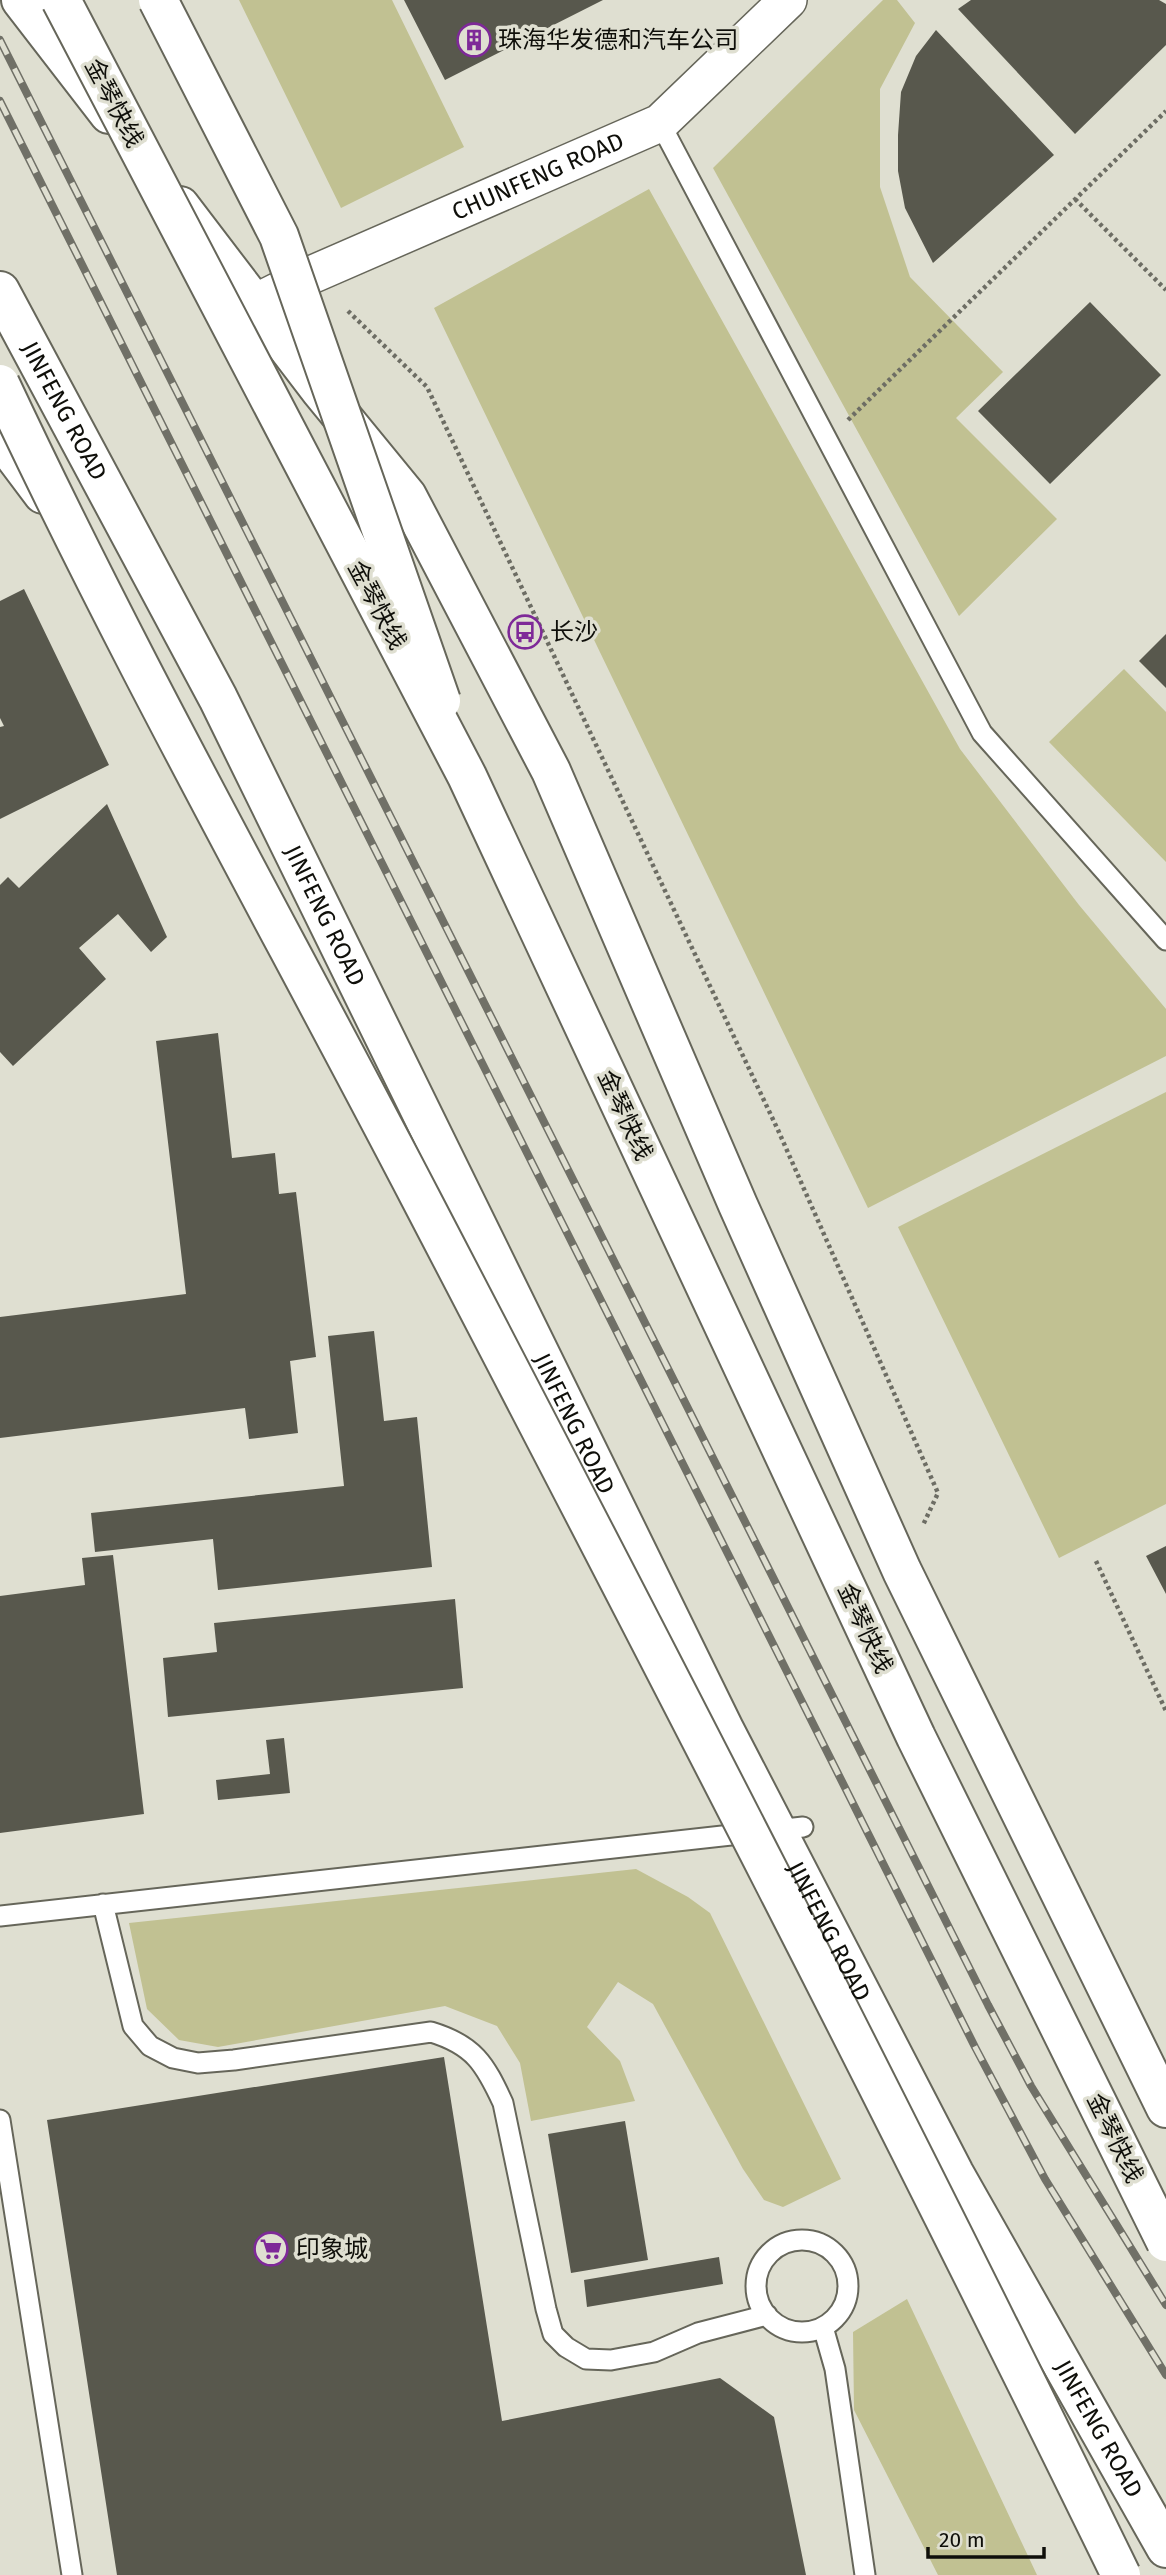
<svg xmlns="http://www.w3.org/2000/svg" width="1166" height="2575" viewBox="0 0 1166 2575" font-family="'Fira Sans','Noto Sans SC',sans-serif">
<rect width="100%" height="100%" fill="#dfdfd1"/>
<!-- green -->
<path fill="#c1c192" d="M239 0H392L464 147 341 208Z
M883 0H897L915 23 880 89V187L910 277 1003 372 956 418 1057 519 959 616 713 168Z
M649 189 960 749 1079 905 1166 1009V1056L868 1208 434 308Z
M1124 669 1166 712V862L1049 742Z
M1166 1092V1504L1059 1558 898 1227Z
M636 1869 688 1897 710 1913 841 2179 783 2207 764 2200 743 2169 653 2004 618 1982 587 2027 620 2061 635 2101 531 2121 520 2063 497 2026 445 2006 218 2047 179 2040 147 2009 129 1923Z
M907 2299 1037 2575H938L854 2410 853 2332Z"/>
<!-- building -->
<path fill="#58584d" d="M404 0H603L445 80Z
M971 0H1159L1166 4V45L1075 134 958 9Z
M936 30 1054 155 933 263 905 208 898 171V135L901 92 916 56Z
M1090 302 1161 375 1050 484 978 411Z
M24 589 109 765 0 819V727L4 726 0 718V601Z
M1166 634V688L1139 661Z
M107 804 167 937 151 952 118 914 79 948 106 979 13 1066 0 1052V885L8 877 19 888Z
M218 1033 232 1158 275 1153 279 1194 296 1192 316 1357 290 1361 298 1433 249 1439 245 1408 0 1438V1317L186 1294 156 1041Z
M374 1331 384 1421 417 1417 432 1567 218 1590 213 1539 95 1552 91 1513 344 1486 328 1336Z
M1166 1546V1594L1146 1556Z
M113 1555 144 1814 0 1833V1596L85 1585 82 1558Z
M455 1599 463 1688 168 1717 163 1658 217 1652 214 1623Z
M284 1738 290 1793 218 1800 216 1780 270 1774 266 1740Z
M444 2057 502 2421 720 2378 774 2417 806 2575H117L47 2120Z
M625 2121 648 2260 571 2273 548 2134Z
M719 2257 723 2284 587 2307 584 2280Z"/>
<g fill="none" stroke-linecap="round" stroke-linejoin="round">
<defs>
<path id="lane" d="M660 123 982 733 1166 940
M103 1904 133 2026 150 2046 173 2058 198 2063 234 2060 431 2032C474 2045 485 2064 503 2103L546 2309 553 2334 566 2347 586 2359 611 2360 654 2352 698 2333 767 2315
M0 1916 803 1827
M0 2120 72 2575
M756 2286a46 46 0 1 1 92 0a46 46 0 1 1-92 0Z
M823 2327 835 2369 865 2575"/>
<g id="street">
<path id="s1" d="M255 303 311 275 660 123 788 0"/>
</g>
<g id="primary">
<path d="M21 0 109 114"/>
<path d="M180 206 321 391 407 496 551 771 738 1205 902 1571 1166 2108"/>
<path id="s2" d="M0 291 218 698 724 1729 954 2173 1166 2548"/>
<path d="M0 437 43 494"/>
</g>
</defs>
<!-- lane casing -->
<use href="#lane" stroke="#66665a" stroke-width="23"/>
<!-- street casing -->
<use href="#street" stroke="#66665a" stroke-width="40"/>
<!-- primary casing -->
<use href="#primary" stroke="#66665a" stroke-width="42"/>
<!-- path -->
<path stroke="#6d6d64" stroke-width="4.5" stroke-dasharray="3.5 3.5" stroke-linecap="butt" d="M1075 199 1166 290
M348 311 427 387 778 1130 938 1493 923 1525
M848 420 1166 111
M1096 1561 1166 1711"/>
<!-- lane -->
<use href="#lane" stroke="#fff" stroke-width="19"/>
<!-- street -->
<use href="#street" stroke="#fff" stroke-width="37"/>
<!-- primary -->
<use href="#primary" stroke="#fff" stroke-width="38"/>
<defs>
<path id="rail" d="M0 40 988 2005 1031 2086 1166 2305
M0 101 975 2047 1045 2179 1166 2375"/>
</defs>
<!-- rail casing -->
<use href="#rail" stroke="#707067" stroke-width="8"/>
<!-- rail -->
<use href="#rail" stroke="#dfdfd1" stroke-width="5" stroke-dasharray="16" stroke-linecap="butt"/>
<defs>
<path id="primary-bridge" d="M158 0 279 236 441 701"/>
<path id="highway-bridge" d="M61 0 467 776 916 1737 1166 2242
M0 384C129 660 279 926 420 1197 658 1654 895 2112 1121 2575"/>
</defs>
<!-- primary-bridge casing -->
<use href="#primary-bridge" stroke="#66665a" stroke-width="42" stroke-linecap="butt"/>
<!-- highway-bridge casing -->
<use href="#highway-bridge" stroke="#66665a" stroke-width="42" stroke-linecap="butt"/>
<!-- primary-bridge -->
<use href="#primary-bridge" stroke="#fff" stroke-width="38"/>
<!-- highway-bridge -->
<use href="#highway-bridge" stroke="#fff" stroke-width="38"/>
</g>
<!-- icons -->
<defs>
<symbol id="building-ring" viewBox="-11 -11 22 22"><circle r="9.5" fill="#dfdfd1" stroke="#7e2998" stroke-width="1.5"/><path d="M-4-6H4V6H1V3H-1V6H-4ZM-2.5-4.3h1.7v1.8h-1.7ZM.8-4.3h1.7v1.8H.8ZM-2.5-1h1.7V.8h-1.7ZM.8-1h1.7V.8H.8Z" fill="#7e2998"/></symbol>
<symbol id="bus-ring" viewBox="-11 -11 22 22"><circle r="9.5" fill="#dfdfd1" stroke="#7e2998" stroke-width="1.5"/><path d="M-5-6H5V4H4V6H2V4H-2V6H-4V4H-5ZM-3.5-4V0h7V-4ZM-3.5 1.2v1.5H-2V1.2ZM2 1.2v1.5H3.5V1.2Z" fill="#7e2998"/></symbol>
<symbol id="supermarket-ring" viewBox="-11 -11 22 22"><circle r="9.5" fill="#dfdfd1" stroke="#7e2998" stroke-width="1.5"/><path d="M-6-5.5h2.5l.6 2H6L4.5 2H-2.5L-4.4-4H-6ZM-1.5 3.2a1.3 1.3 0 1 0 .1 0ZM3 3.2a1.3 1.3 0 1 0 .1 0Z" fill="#7e2998"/></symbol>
</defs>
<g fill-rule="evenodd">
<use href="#building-ring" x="455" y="21" width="38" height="38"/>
<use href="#bus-ring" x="506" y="613" width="38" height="38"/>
<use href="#supermarket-ring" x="252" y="2230" width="38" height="38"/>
</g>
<g text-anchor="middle" stroke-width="7" stroke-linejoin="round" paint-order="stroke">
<!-- poi labels -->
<g font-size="24" fill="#0f0f0a" stroke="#dfdfd1" text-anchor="start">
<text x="498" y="48">珠海华发德和汽车公司</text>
<text x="550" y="640">长沙</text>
<text x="296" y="2257">印象城</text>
</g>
<!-- street labels -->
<g font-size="24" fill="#0f0f0a" stroke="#dfdfd1">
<text transform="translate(114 103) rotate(62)" y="8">金琴快线</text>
<text dy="8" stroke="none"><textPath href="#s1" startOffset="310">CHUNFENG ROAD</textPath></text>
<text dy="8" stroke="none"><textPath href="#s2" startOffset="136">JINFENG ROAD</textPath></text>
<text transform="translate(377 605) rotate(62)" y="8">金琴快线</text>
<text dy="8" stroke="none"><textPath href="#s2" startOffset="704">JINFENG ROAD</textPath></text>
<text transform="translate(625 1115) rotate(65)" y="8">金琴快线</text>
<text dy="8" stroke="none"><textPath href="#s2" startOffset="1270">JINFENG ROAD</textPath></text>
<text transform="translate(865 1628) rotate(65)" y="8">金琴快线</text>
<text dy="8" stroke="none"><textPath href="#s2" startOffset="1838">JINFENG ROAD</textPath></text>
<text transform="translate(1115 2138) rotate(64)" y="8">金琴快线</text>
<text dy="8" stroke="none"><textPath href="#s2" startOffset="2404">JINFENG ROAD</textPath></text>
</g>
</g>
<!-- scale -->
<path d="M928 2547v10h116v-10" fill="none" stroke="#0f0f0a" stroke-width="3.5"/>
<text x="939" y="2547" font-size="21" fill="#0f0f0a" stroke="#dfdfd1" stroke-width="5" paint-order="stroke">20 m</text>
</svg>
